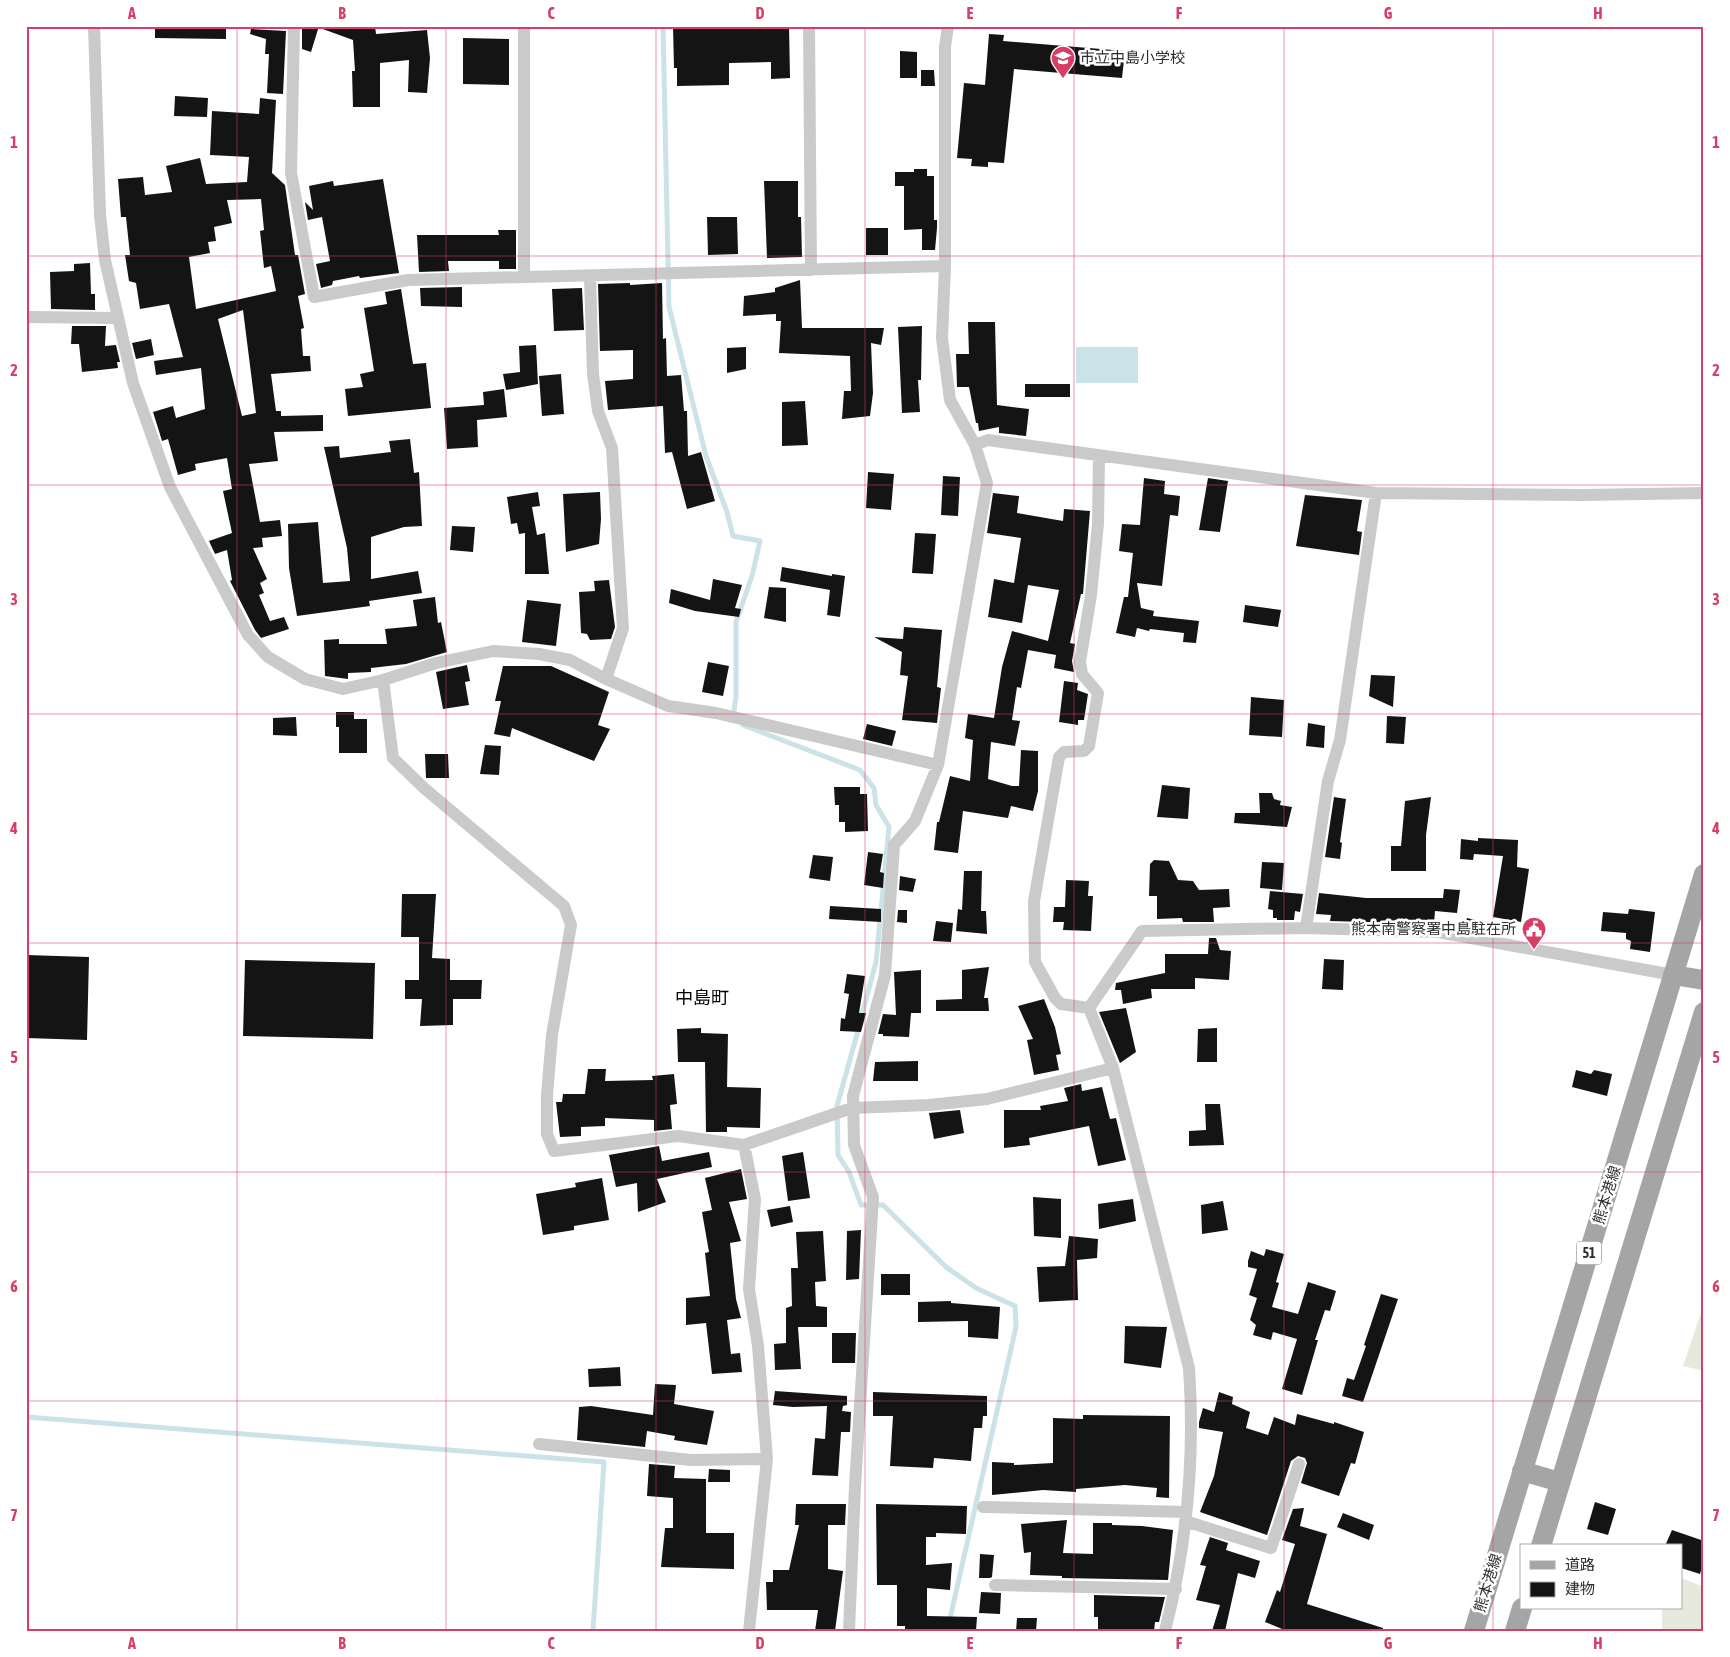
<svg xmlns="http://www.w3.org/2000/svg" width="1730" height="1657" viewBox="0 0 1730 1657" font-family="'Asap Condensed','Noto Sans JP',sans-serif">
<rect width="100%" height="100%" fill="#fff"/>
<!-- green -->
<path fill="#e6eadc" d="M1704 1304V1371L1683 1366Z
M1681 1578 1704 1587V1631H1662V1608H1681Z"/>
<!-- water -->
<path fill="#cae2e8" d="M1076 347H1138V383H1076Z"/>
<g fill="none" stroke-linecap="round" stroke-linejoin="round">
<!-- stream -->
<path stroke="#cae2e8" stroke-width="5" d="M663 26 669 307 706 456 727 512 733 536 760 541 752 576 736 622V697L733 717
M743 725 860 770 874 788 876 805 889 827 876 962 861 1018
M859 1027 837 1106 838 1155 849 1172 861 1205H883L946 1267 976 1288 1015 1306 1016 1327 949 1623
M26 1417 604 1462 593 1631"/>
</g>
<!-- building -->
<path fill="#141414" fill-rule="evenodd" d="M155 26H226V39L155 38Z
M302 26H319L311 52 302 49Z
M320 26H375L376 34 427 30 430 58 427 93 408 92 409 60 380 63V107H353L352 71H355L353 40 320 28Z
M673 26H789L790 78 771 79V62L729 63V85L677 86V68H674Z
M251 29 286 31 283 94 267 93 269 54H265L266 39 250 34Z
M989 34 1004 35 1003 41 1125 51 1122 78 1014 69 1004 163 988 162V167L971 166 972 159 957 158 964 83 985 85Z
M463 38 509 39V85L463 84Z
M900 51 917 52V78H900Z
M921 70H934L935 86H921Z
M175 96 208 98 207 117 174 116Z
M260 98 276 100 272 173 285 185 295 255H298L305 294 298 296 304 328 301 329 303 356H310L311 371 271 374 276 411H281V416L323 415V431L274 432 278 461 249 464 260 522 280 520 282 536 262 538 263 547 253 548 267 579 260 583 264 593 259 595 270 621 284 617 289 629 261 638 255 630 230 581 232 580 227 550 215 554 209 541 232 533 223 491 232 489 227 458 195 464 196 470 178 475 168 439 162 441 158 428 153 412 173 406 176 418 205 409 201 368 156 375 154 361 183 357 169 304 140 309 136 283 129 281 125 255H130L126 217H121L118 179 143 177 145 195 172 192 166 166 200 158 206 184 247 182 249 157 210 155 212 111 259 114ZM261 199 264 230 260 231 264 268 271 266 276 291 196 309 189 257 210 253 208 242 216 241 214 227 232 223 227 200ZM243 310 256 413 242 416 218 319Z
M914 169H927V176H934V220H937V228L935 250H922V229L904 230V186H895V172H914Z
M383 179 399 273 360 278 359 276 333 281 332 285 321 288 316 264 330 261 322 217 308 220 305 202 313 210 309 186 333 181 334 186Z
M764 181H798V217H801L802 257 767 258Z
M707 217H737L738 254 708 255Z
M866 228H888V255H866Z
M498 230H516V269H499V261H448L449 271 419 272 417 235H499Z
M90 263 91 294H95V310L51 309 50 272 74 271V264Z
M800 280 802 328H884L881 345 871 343 873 393 870 416 842 419 844 391H851L850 356 779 353 781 321H776V314L743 316 744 296 775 292V288Z
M630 283V285L662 283 663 339 666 338 667 376 681 375 684 411H687L688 456 701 452 715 501 687 509 672 452 665 453 663 406 608 410 605 381 633 379V350L600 351 598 284Z
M462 287V307L421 306 420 288Z
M582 288 584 330 554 331 552 289Z
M401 289 413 364 426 363 431 408 348 416 345 389 363 387 360 374 374 371 364 308 387 304 385 292Z
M968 322H995L997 405 1029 409 1026 436 999 433V427L979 431 978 423H976L969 387H957L956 354H969Z
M72 326H106L105 346 116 345 120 362H117L118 368 82 372 79 344H71Z
M922 326 921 380H918L920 412 902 413 898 327Z
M151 339 154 355 136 359 132 343Z
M536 345 538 384 506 390 503 374 520 372 519 346Z
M746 347V369L727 373V348Z
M561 374 564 414 542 416 539 376Z
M1025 384H1070V397H1025Z
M504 389 507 417 477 420 478 447 447 449 444 408 484 405 483 392Z
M805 401 808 445 782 446V402Z
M410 439 414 473 419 472 422 526 404 527 371 537V579L418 571 422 593 369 601 370 606 297 616 289 568 288 524 318 522 323 583 350 581 347 548 324 447 339 446 340 458 391 452 389 441Z
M868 472 894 474 891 510 866 508Z
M943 476 960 477 958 516 941 515Z
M1144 478 1165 481 1164 494 1180 496 1178 516 1170 515 1162 586 1137 583 1141 608 1154 611 1153 616 1199 621 1196 643 1183 642 1184 633 1150 629 1149 631 1137 628 1135 637 1116 633 1124 597H1128L1133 553 1119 551 1122 524 1140 525Z
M1208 478 1228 481 1220 532 1199 530Z
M538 492 540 506 532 507 537 535 545 533 549 574H525V533L519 534 517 523 511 524 507 497Z
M600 492 601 519 599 544 566 552 563 494Z
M993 493 1019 496 1017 513 1063 521 1064 509 1090 511 1083 594H1081L1070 643 1075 644 1072 661 1074 672 1054 668 1056 655 1028 650 1021 688 1017 687 1012 720 1020 721 1015 746 991 742 988 779 1012 786H1019L1021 750 1038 751V791L1033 811 1011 806 1008 818 963 811 958 853 934 850 937 822H939L950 776 970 781 973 740 965 738 968 714 994 718 1002 667 1012 631 1048 641 1059 590 1028 585 1022 623 988 617 994 579 1014 583 1021 538 987 533Z
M1305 495 1362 500 1357 531 1362 532 1359 555 1296 546Z
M452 526 475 527 473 552 450 550Z
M915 533 936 534 933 574 912 573Z
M782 567 832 576V574L845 576 840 617 827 615 830 590 780 581Z
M713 579 742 585 735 608 741 609 739 617 695 611 669 603 671 589 710 600Z
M609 580 615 627 611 639 590 640 587 634 581 633 579 592 595 591 594 581Z
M769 587 786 588V622L764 618Z
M435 597 438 623 441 622 447 652 406 664 371 668V672L348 673V679L325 676 324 640 339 639V644H387L385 629 417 626 413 600Z
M527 600 561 604 556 646 522 642Z
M1245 605 1281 610 1278 627 1243 622Z
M904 627 942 630 937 687 941 688 937 723 902 720 908 676 900 675 902 652 874 637 903 639Z
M708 662 729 666 723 696 702 692Z
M467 665 470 681 465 682 469 705 443 709 436 672Z
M503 666H551L609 692 598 725 610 729 594 761 512 728 510 737 494 734 501 701H495Z
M1371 675 1395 676 1393 707 1369 696Z
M1064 681 1078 683 1077 690 1088 694 1084 720H1078V725L1059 722Z
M1251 697 1284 700 1282 737 1249 735Z
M336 712H354V719H367V753H339V727H336Z
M1387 716 1406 717 1404 744 1386 743Z
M296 717 297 736 273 735V718Z
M1308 723 1325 726 1324 748 1306 746Z
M867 724 896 731 892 746 863 739Z
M485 745 501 746 499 775 480 774Z
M425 754H448L449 778H426Z
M1162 785 1190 788 1188 819 1157 817Z
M834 787H860V794H867L868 831 845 832V822H839V805H835Z
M1259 793H1272L1274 799 1281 801 1280 805 1292 807 1287 827 1234 823 1235 813H1260Z
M1334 797 1346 799 1340 842 1342 843 1340 859 1325 857Z
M1431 797 1426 835V871H1391V846H1401L1405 801Z
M1478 838 1518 840 1517 867 1529 869 1521 922 1493 917 1503 856 1474 854 1473 860 1460 859 1461 839 1478 841Z
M868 852 883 854 880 872 884 873 883 888 864 885Z
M813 855 833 857 830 881 809 878Z
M1154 860 1169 861 1178 880 1193 881 1199 890 1229 889 1230 907 1213 908 1214 922H1183L1182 918 1157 919V896H1149L1150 864Z
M1262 862 1284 863 1282 890 1260 888Z
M964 871H982L981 911H986L987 934 956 931 958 909 962 910Z
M900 876 916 879 913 892 899 890Z
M1066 880 1089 881 1088 896H1093L1091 931 1063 930 1064 922H1053L1054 907H1065Z
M1444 889 1460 890 1457 913 1435 911 1434 924 1330 921 1331 915 1316 914 1319 893 1366 898H1443Z
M1270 891 1303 894 1300 912 1295 911 1294 920H1277V918H1273V910L1268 909Z
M402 894H436L432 958 450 959V980H482L481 999H453V1025L420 1026 422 999H405V980H419V937H401Z
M830 906 881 909V922L829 919Z
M1629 909 1655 912 1650 952 1630 949 1631 941 1626 939V933L1601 931 1603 912 1628 914Z
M898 910H907V923L897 922Z
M1467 918 1491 924 1488 933 1464 929Z
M936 921 953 923 951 942 933 941Z
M1209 938H1216L1220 950 1231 951 1229 980 1195 978V989H1151L1152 998 1123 1004 1121 990H1115L1116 983 1165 973V954H1208Z
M26 955 89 957 87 1040 26 1038Z
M1324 959 1344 960 1343 990 1322 989Z
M245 960 375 963 373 1039 243 1036Z
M989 967 984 998H988L989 1011H936V1000L962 999V970Z
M921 970V1013H911L909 1037 883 1036V1034H878L883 1014 896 1015 894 972Z
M847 974 865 976 859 1013H866L861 1032 840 1031 841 1018 845 1019 849 994 844 993Z
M1044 999 1055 1027 1061 1054 1056 1055 1059 1070 1034 1075 1027 1040 1033 1039 1018 1006Z
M1126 1008 1136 1052 1120 1063 1099 1012Z
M701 1028V1033L728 1034 727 1087 761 1088 760 1128 727 1127V1132H706L705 1062H678L677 1029Z
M1217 1028V1062H1197L1198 1029Z
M918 1061V1081H873L875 1062Z
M588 1069H606L605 1081 653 1080 652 1076 674 1074 677 1104 670 1105 672 1129 654 1131V1120L605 1118V1126L581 1127V1136L560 1137 556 1102H562L563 1094H585Z
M1576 1070 1591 1074 1594 1070 1612 1074 1607 1096 1572 1087Z
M1081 1084 1082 1091 1102 1087 1110 1119 1116 1118 1126 1160 1098 1166 1089 1126 1029 1138 1030 1145 1004 1148V1110H1041L1040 1106 1068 1101 1064 1088Z
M1205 1104H1220L1224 1145 1189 1146V1131L1206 1130Z
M960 1110 964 1133 934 1139 929 1113Z
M659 1146 662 1161 709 1152 712 1167 657 1179 666 1202 638 1212 637 1183 616 1187 609 1155Z
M803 1152 810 1198 788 1201 782 1156Z
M741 1169 747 1199 729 1202 741 1241 730 1243 736 1299 741 1318 727 1320 731 1354 740 1353 742 1372 712 1374 706 1323 686 1325V1298L710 1296 705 1253 709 1252 702 1212 712 1210 705 1178Z
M602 1178 609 1220 574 1226V1230L543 1235 536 1194 576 1187 575 1183Z
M1033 1197 1061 1199V1238L1034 1236Z
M1133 1199 1136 1221 1099 1229 1098 1204Z
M1223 1201 1228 1230 1202 1234 1201 1205Z
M790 1206 793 1222 771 1227 767 1210Z
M861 1230 859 1279 846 1280 847 1231Z
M823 1231 826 1281 815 1282 816 1306 827 1307V1327H798L801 1369 775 1370 774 1344 786 1343V1308L792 1306 791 1268H798L796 1232Z
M1069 1236 1098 1239 1097 1258 1077 1260 1078 1300 1039 1302 1037 1267 1065 1266Z
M1266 1249 1284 1254 1276 1282 1279 1283 1272 1307 1298 1314 1308 1282 1336 1291 1330 1311 1325 1310 1315 1340H1318L1302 1395 1282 1389 1297 1339 1273 1332 1271 1340 1253 1335 1256 1325 1250 1320 1257 1298 1249 1295 1257 1269 1248 1267V1261L1251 1251 1264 1256Z
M881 1274H910V1295H881Z
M1381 1294 1398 1299 1363 1402 1342 1396 1347 1378 1354 1380 1366 1346 1364 1345Z
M951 1301V1303L1000 1307 998 1339 968 1337V1321L918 1322V1302Z
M1125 1326 1167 1327 1161 1368 1124 1363Z
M832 1333H856L855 1363H832Z
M620 1367 621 1386 589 1387 588 1369Z
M655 1384 676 1385 674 1404 714 1411 707 1445 674 1440 675 1436 647 1431 645 1447 577 1440 579 1407 591 1406 653 1415Z
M775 1391 847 1396V1405L843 1406 842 1411 851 1412 850 1432H841L838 1476 812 1475 815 1438 825 1439 827 1406 793 1407 773 1405Z
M873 1392 987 1396V1416H983L982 1428H974L971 1461 934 1458 933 1468 890 1466 893 1416H873Z
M1219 1392 1233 1397 1232 1404 1250 1412 1246 1428 1268 1435 1274 1417 1295 1425 1297 1414 1334 1424V1422L1364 1432 1355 1464 1351 1463 1339 1496 1301 1483 1307 1463 1305 1458 1298 1456 1291 1461 1267 1535 1200 1512 1214 1476 1223 1432 1199 1428V1422L1203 1408 1214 1412Z
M1083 1415 1170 1416 1169 1498 1156 1497 1157 1488 1125 1485 1076 1489V1492L1043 1490 992 1495V1462L1014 1463V1465L1053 1463V1418L1083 1419Z
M649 1464 675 1466 674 1478 706 1479V1533H734V1569L661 1567 665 1528H673V1498L647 1496Z
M709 1469 730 1470V1482H708Z
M1595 1502 1616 1509 1608 1535 1587 1529Z
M796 1504H846L845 1525H828V1569L843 1571 835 1631H815L818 1610H767L766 1582H773V1570H789L799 1525H795Z
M876 1504 967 1506 966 1534 936 1533V1537H926V1565L952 1563 950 1590 927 1588V1616L977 1617 976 1631H905V1626H897V1585H877Z
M1304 1508 1300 1526 1327 1534 1307 1604 1383 1628V1631H1287L1265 1622 1277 1590 1280 1592 1295 1544 1282 1540 1293 1509Z
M1343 1513 1374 1525 1369 1540 1337 1527Z
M1067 1520 1063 1553 1093 1554V1523H1112V1525L1142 1526 1173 1530 1168 1580 1062 1578V1576L1030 1575 1031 1552 1024 1553 1021 1524Z
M1672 1530 1704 1541V1560L1700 1574 1681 1568V1546H1665Z
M1210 1537 1228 1543 1226 1550 1260 1561 1255 1578 1238 1573 1225 1631H1212L1220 1605 1196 1600 1206 1566 1200 1565Z
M980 1554 994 1555 992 1577 990 1578H979Z
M981 1592 1001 1593 1000 1614 979 1613Z
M1094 1595 1165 1597 1159 1622H1155L1154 1631H1098V1617H1094Z
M1017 1618H1037L1036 1631H1016Z"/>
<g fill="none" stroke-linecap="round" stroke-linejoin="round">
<!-- street -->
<path stroke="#cacaca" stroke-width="12" d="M94 26 100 215 105 260 133 383 170 487 248 635 268 657 305 679 343 689 383 680 436 663 493 651 539 654 570 660 606 679 668 706 716 713 938 765
M294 26 291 173 314 297 408 280 945 266
M524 26V276
M809 26 811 270
M590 276 593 374 598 411 612 448 623 628 606 679
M26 317 117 318
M975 445 988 440 1376 493 1582 495 1704 493
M383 680 393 758 424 788 564 906 571 925 552 1035 547 1095V1134L554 1151 678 1136 744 1145 852 1108 929 1105 987 1099 1113 1068
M1306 928 1328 781 1340 740 1376 493
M1089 1008 1113 1068 1189 1368C1195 1455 1187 1545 1165 1631
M1089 1008 1142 931 1306 928 1438 932 1673 975
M1089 1008 1061 1004 1055 998 1035 962 1034 901 1059 757 1064 752 1084 751 1089 746 1098 693 1082 674 1080 662 1091 595 1098 524 1099 455
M744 1145 755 1199 749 1289 758 1346 767 1459 749 1631
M539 1444 691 1460 767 1459
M983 1507 1186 1512
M1185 1521 1271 1548 1299 1464
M995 1585 1176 1589
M849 1631 855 1486 873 1197 854 1145 853 1096 885 975 894 845 915 821 938 765 987 483 975 445 950 400 942 338 945 266V47L948 26"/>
<!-- primary -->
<path stroke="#a5a5a5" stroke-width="20" d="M1673 975 1704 980
M1522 1471 1560 1482
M1541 1546 1704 1012
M1474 1631 1704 874
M1515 1631 1522 1608"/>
</g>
<!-- grid -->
<path fill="none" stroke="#d63e66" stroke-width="1" stroke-opacity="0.55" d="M237 26V1631M446 26V1631M656 26V1631M865 26V1631M1074 26V1631M1284 26V1631M1493 26V1631M26 256H1704M26 485H1704M26 714H1704M26 943H1704M26 1172H1704M26 1401H1704"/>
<!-- icons -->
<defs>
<symbol id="school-pin" viewBox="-11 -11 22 30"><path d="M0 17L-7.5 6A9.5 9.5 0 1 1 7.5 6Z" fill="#d63e66" stroke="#fff"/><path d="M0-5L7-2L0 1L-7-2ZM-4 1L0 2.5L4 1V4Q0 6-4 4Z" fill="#fff"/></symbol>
<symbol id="civic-pin" viewBox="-11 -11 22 30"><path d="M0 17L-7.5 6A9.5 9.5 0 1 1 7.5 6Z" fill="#d63e66" stroke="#fff"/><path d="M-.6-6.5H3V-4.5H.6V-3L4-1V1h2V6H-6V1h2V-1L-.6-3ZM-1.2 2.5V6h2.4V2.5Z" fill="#fff"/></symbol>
</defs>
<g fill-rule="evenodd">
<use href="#school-pin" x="1049" y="44" width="28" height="38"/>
<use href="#civic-pin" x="1520" y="915" width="28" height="38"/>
</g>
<g text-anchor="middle" stroke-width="5" stroke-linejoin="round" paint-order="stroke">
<!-- shield labels -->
<rect fill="#fff" stroke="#6c6c6c" stroke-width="1" x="1576.5" y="1241.5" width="25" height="23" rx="4"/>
<g font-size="14" font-weight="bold" fill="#2d2d2d">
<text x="1589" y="1258">51</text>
</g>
<!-- poi labels -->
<g font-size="15" fill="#2d2d2d" stroke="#fff" text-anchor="start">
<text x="1080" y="63">市立中島小学校</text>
<text x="1516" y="934" text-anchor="end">熊本南警察署中島駐在所</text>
</g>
<!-- street labels -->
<g font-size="15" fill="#2d2d2d" stroke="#fff">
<text transform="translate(1607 1195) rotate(-73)" y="5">熊本港線</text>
<text transform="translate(1488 1583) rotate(-73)" y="5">熊本港線</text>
</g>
<!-- quarter labels -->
<g font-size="18" fill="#000" stroke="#fff">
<text x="702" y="1004">中島町</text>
</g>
</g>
<!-- border -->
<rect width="1730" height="1657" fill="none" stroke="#ffffff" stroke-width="55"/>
<!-- legend -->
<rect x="1520" y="1544" width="162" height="65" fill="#ffffff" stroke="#ababab"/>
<rect x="1530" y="1561" width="25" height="8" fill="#a5a5a5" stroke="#ababab"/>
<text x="1565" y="1570" font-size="15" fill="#2d2d2d">道路</text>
<rect x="1530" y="1582" width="25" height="15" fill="#141414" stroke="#ababab"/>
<text x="1565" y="1594" font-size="15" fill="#2d2d2d">建物</text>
<rect x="28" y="28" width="1674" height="1602" fill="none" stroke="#d63e66" stroke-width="2"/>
<g font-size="16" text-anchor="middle" font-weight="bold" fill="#d63e66">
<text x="132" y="19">A</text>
<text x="342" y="19">B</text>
<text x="551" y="19">C</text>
<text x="760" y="19">D</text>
<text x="970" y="19">E</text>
<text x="1179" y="19">F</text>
<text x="1388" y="19">G</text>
<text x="1598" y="19">H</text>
<text x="14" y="148">1</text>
<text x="1716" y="148">1</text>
<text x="14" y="376">2</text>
<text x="1716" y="376">2</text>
<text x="14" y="605">3</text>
<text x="1716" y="605">3</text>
<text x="14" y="834">4</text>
<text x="1716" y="834">4</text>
<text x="14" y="1063">5</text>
<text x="1716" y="1063">5</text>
<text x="14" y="1292">6</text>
<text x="1716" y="1292">6</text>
<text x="14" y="1521">7</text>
<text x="1716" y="1521">7</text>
<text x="132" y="1649">A</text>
<text x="342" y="1649">B</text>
<text x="551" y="1649">C</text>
<text x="760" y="1649">D</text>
<text x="970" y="1649">E</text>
<text x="1179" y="1649">F</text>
<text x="1388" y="1649">G</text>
<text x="1598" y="1649">H</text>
</g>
</svg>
